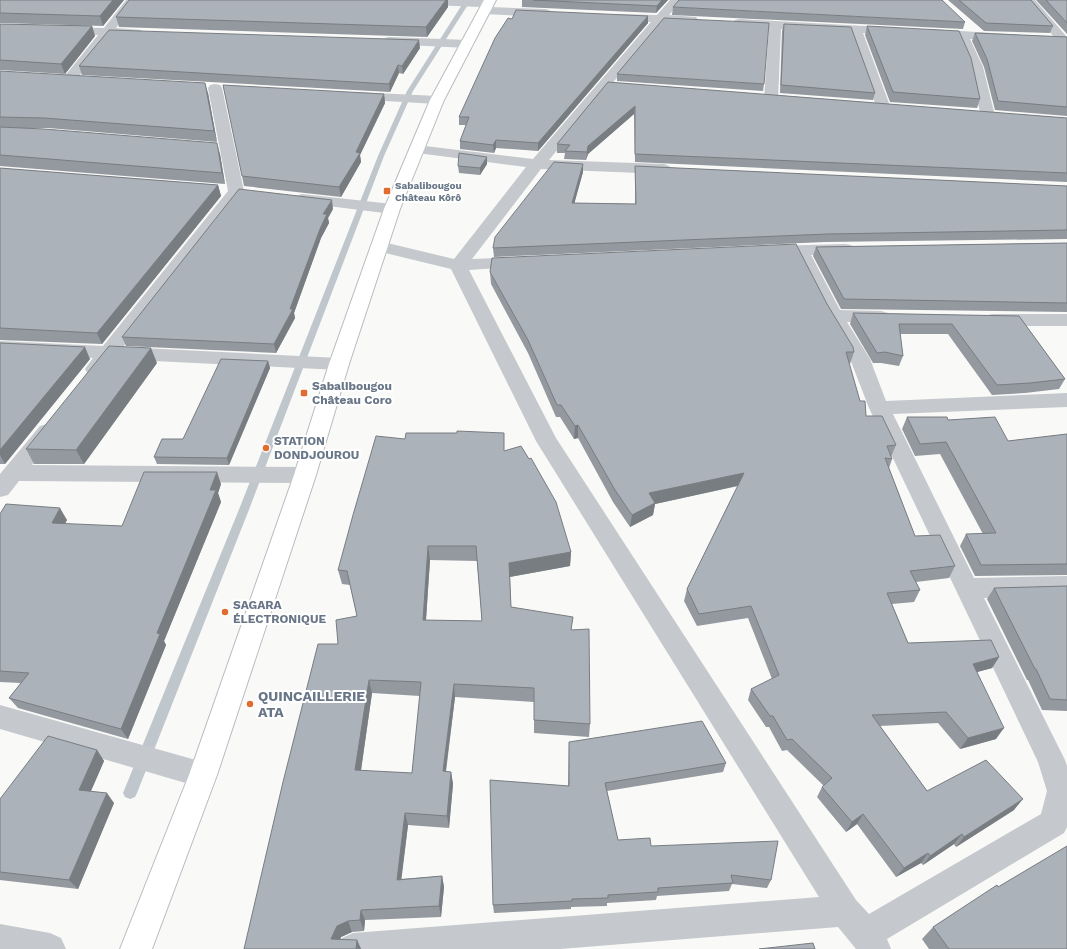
<svg xmlns="http://www.w3.org/2000/svg" width="1067" height="949" viewBox="0 0 1067 949" font-family="'Work Sans',sans-serif">
<rect width="100%" height="100%" fill="#f9f9f7"/>
<g fill="none" stroke-linecap="round" stroke-linejoin="round">
<!-- stream -->
<path fill="#bfc7cd" fill-rule="evenodd" d="M465 0H471L413 91 384 156 250 507 137 793 135 797 130 799 125 797 123 793 240 507 378 156 407 91Z"/>
<defs>
<path id="major" d="M484 0H496L444 100 400 209 349 364 316 475 217 775 152 949H120L189 775 294 475 329 364 384 209 430 100Z"/>
</defs>
<!-- major casing -->
<use href="#major" stroke="#b8bcc0" stroke-width="2"/>
<!-- minor -->
<path fill="#c5c8cc" fill-rule="evenodd" d="M126 0H138L116 28 141 30 143 33 141 36H110L74 83H64L62 80 64 77 98 35 63 34 59 33 57 30 59 27 104 28Z
M399 0H487L491 1 493 4 490 7 545 9 549 10 551 13 549 16 545 17 484 14 480 13 478 10 481 7 405 4 401 2Z
M670 0H682L669 15 696 17 698 20 696 23 663 22 549 160 664 164 669 166 672 169 669 172 664 174 541 169 472 259 522 257 528 258 531 262 528 266 469 270 556 438 856 900 869 914 1041 814 1047 791 1038 762 869 408 850 359 825 316 794 256H770L764 255 761 251 764 247 770 246 845 244 851 245 854 249 851 253 811 255 840 310 881 311 888 313 890 317 888 321 881 323 847 322 870 359 886 401 1067 393V407L893 414 974 578 1067 576V596L984 598 1065 760 1067 766V827L1064 833 887 939 891 949H856L838 927 560 949H337L342 938 353 933 819 897 536 441 451 269 373 250 370 246 373 242 379 241 454 259 526 167 417 153 412 152 410 149 412 146 417 145 533 159 651 22 619 21 615 20 613 17 615 14 657 15Z
M1023 0H1035L1067 37V43H1059Z
M739 19 900 28 902 31 900 34 896 35 863 33 890 106 888 109 883 110 878 109 876 106 850 32 781 29 778 99 776 102 771 103 766 102 764 99 769 28 735 26 733 23 735 20Z
M930 29 1008 34 1010 37 1008 40 1004 41 970 39 983 67 995 116 993 119 988 120 983 119 981 116 969 67 958 38 926 36 924 33 926 30Z
M389 37 468 40 472 41 474 44 472 47 468 48 385 44 383 41 385 38Z
M215 84 220 85 222 88 244 191 123 347 339 358 346 359 349 364 346 369 339 370 113 359C106 369 102 377 88 374L85 369 93 358 0 353V341L103 346 228 191 208 88 210 85Z
M355 92 437 96 442 97 444 100 442 103 437 104 350 99 348 96 350 93Z
M302 194 392 204 398 206 400 209 398 212 392 214 296 202 294 199 296 196Z
M992 314H1067V326H992L985 324 983 320 985 316Z
M47 424 54 426 58 431 32 465 305 467 313 469 316 475 313 481 305 483 19 481 8 495 0 497V474L40 426Z
M0 705 203 762 213 765 217 775 213 785 203 788 0 729Z
M0 924 50 933 61 938 66 949H0Z"/>
<!-- major -->
<use href="#major" fill="#fff" fill-rule="evenodd"/>
</g>
<!-- wall -->
<path fill="#93999f" fill-rule="evenodd" d="M0 0H124L103 26 0 23Z
M522 0H668L656 13 522 7Z
M948 0H1031L1053 26 1050 33 984 31Z
M1036 0H1067V34Z
M448 7 427 37 119 27 116 17Z
M673 7 965 22 963 29 672 15Z
M512 19 648 23 538 151 496 148 494 153 460 149V141L466 125H459V117Z
M0 24 92 26 95 36 65 74 0 70Z
M784 24 875 93 873 100 780 93 782 31Z
M867 26 980 99 977 108 890 102 865 35Z
M975 33 1067 37V116L995 110 984 67 972 41Z
M420 48 403 74 399 73 390 92 82 75 79 66Z
M0 71 208 93 217 142 48 128H29L220 154 225 184 0 166Z
M617 74 764 84 763 91 617 81Z
M608 82 1067 118V182L635 162 634 114 588 154 586 160 564 159 565 153H557V144Z
M384 94 385 103 360 155 361 162 341 197 244 186 242 176Z
M487 164 480 175 459 173 458 166Z
M583 164V172L574 203 635 204V166L1067 186V239L825 242 494 257 493 248Z
M0 168 218 185 221 196 102 344 0 340Z
M333 209 328 218 329 223 321 238 294 313 295 318 276 353 126 346 122 337Z
M1067 243V312L841 309 813 256 816 247Z
M490 272 827 304 854 352 850 364H849L860 401 866 416 896 445 891 457 892 459 889 468 915 536 955 566 949 578 916 582 920 590 914 602 892 604 908 643 999 657 992 668 977 672 996 739 960 749 938 723 880 726 927 791 1014 810 956 847 954 844 923 865 921 863 896 877 857 824 846 832 817 797 822 787 824 786 787 750 782 751 769 727H766L748 700 751 689 772 679 748 618 697 626 684 601 687 589 738 486 655 504 653 515 630 527 613 502 578 438 574 439 560 417H556L528 353 491 284Z
M853 313 1019 316 1065 379 1059 389 1025 393 992 395 948 334H900L903 356 899 366 881 363H873L850 324Z
M0 343 90 359 5 464H0Z
M268 361 270 368 229 465 157 464 154 457 183 439Z
M157 363 84 464H34L26 449Z
M907 417 948 420 1008 441 1067 434V575L975 576 960 546 966 534H983L940 454 915 456 902 429Z
M505 451 571 552 570 566 510 577 511 607 572 630 590 724 589 737 534 733V702L455 697 446 772H451L453 784 449 828 408 825 401 879 442 876 444 887 441 917 365 920 364 931 352 932 341 937 340 940H357L361 949H244L338 644 357 616 350 585 342 584 338 570ZM430 560 477 561 482 621 426 620ZM372 693 420 696 412 773 361 771Z
M221 484 218 493 221 502 164 641 166 645 128 739 18 708 9 698 21 683 0 682V514L67 520 65 524 122 526Z
M1067 586V711L1042 710 1028 680H1027L987 599 994 588Z
M569 742 726 763 723 772 607 791 618 840 651 846 771 880 767 888 732 884 729 891 657 896 656 900 607 903V906L571 907V909L494 913 493 905 568 786Z
M97 750 104 761 91 791 114 803 78 889 0 880V799Z
M998 887 1067 949H929L922 939 933 927Z"/>
<!-- shaded-wall -->
<path fill="#787d82" d="M113 0H124L103 26 100 16Z
M446 0H448V7L427 37 426 27Z
M662 0H668L656 13 657 6Z
M648 16V23L538 151V143Z
M92 26 95 36 65 74 61 64Z
M419 40 420 48 403 74 402 66Z
M398 65 399 73 390 92 389 84Z
M205 83 208 93 217 142 214 131Z
M384 94 385 103 360 155 361 162 341 197 339 187Z
M635 106 634 114 588 154 586 160 587 152 588 146Z
M496 140V148L494 153 493 145Z
M217 143 220 154 225 184 222 173Z
M487 157V164L480 175V168Z
M583 164V172L572 212V203Z
M218 185 221 196 102 344 97 333Z
M332 200 333 209 328 218 329 223 321 238 294 313 295 318 276 353 274 344 290 309 323 214Z
M85 347 90 359 5 464 0 455V450Z
M151 348 157 363 84 464 76 450Z
M268 361 270 368 229 465 227 458Z
M578 425V438L574 439 575 426Z
M217 472 221 484 218 493 221 502 164 641 166 645 128 739 121 729 210 490Z
M744 473 741 485 655 504 653 515 630 527 632 515 649 493Z
M60 508 67 520 58 535 52 523Z
M428 546 430 560 425 634 423 620Z
M571 552 570 566 509 577V563Z
M999 657 992 668 966 675 973 664Z
M369 680 372 693 359 783 355 770Z
M454 684 455 697 444 784 443 771Z
M1004 728 996 739 960 749 968 738Z
M97 750 104 761 87 800 79 790Z
M451 772 453 784 449 828 447 816Z
M107 793 114 803 78 889 69 880Z
M1023 799 1014 810 956 847 964 837Z
M405 813 408 825 400 891 397 880Z
M863 814 857 824 846 832 852 822Z
M962 834 954 844 923 865 930 856Z
M928 853 921 863 896 877 904 868Z
M442 876 444 887 441 917 439 906Z
M361 910 365 920 364 931 360 920Z
M348 921 352 932 341 937 336 949 331 939 337 926Z
M357 940 361 949H356Z"/>
<!-- building -->
<path fill="#abb2b9" stroke="#787d82" fill-rule="evenodd" d="M0 0H113L100 16 0 13Z
M129 0H446L426 27 116 17Z
M533 0H662L657 6Z
M679 0H942L965 22 673 7Z
M959 0H1031L1053 26 986 23Z
M1046 0H1067V23Z
M516 10 648 16 538 143 496 140 493 145 460 141 469 117H459L495 38 508 18 512 19Z
M664 18 769 23 764 84 617 74Z
M0 24 92 26 61 64 0 60Z
M784 24 851 27 875 93 781 85Z
M867 26 959 31 971 58 980 99 893 92Z
M109 30 419 40 402 66 398 65 389 84 79 66Z
M975 33 1067 37V107L998 101 987 59Z
M0 71 205 83 214 131 44 118 0 117Z
M608 82 1067 118V173L635 154V106L588 146 587 152 565 151 570 145 557 144Z
M223 85 384 94 356 152 360 153 339 187 242 176Z
M0 127 44 129 217 143 222 173 0 155Z
M459 153 487 157 480 168 458 166Z
M554 162 583 164 572 203 636 204 635 166 1067 186V230L827 234 493 248 495 237Z
M0 168 218 185 97 333 0 328Z
M239 189 332 200 323 214H327L320 229 290 309H293L274 344 122 337Z
M1067 243V303L844 299 816 247Z
M796 244 827 304 853 347 854 352H846L860 401H865L866 416H882L896 445 887 446 892 459 885 458 915 536 940 535 955 566 910 571 920 590 887 593 908 643 991 640 999 657 973 664 1004 728 968 738 946 712 872 715 927 791 986 760 1023 799 964 837 962 834 930 856 928 853 904 868 863 814 852 822 822 787 832 778 792 739 787 740 773 716H770L751 689 779 675 751 606 699 614 687 589 744 473 649 493 655 503 632 515 615 490 578 425 575 426 561 405H557L528 340 490 272 492 258Z
M853 313 1019 316 1065 379 1030 383 997 385 952 324H899L903 356 885 352 877 353Z
M0 343 85 347 0 450Z
M109 346 151 348 76 450 26 449Z
M221 359 268 361 227 458 154 457 162 439H183Z
M907 417H947L948 420 995 417 1008 441 1067 434V564L981 565 966 534 996 533 946 442 920 444Z
M457 431 504 433V451L521 446 529 459 531 458 556 502 571 552 509 563 511 607 573 617 571 630 589 629 590 724 534 720V688L454 684 443 771 451 772 447 816 405 813 397 880 442 876 439 906 361 910 360 920 348 921 337 926 331 939 357 940 356 949H244L283 782 318 644H338L336 620 357 616 347 571 338 570 353 515 376 436 405 439 406 433H457ZM428 546H476L482 621 423 620ZM369 680 421 682 412 773 355 770Z
M144 472H217L210 490H216L157 633 160 634 121 729 9 698 29 673 0 671V514L6 504 60 508 52 523 122 526Z
M1067 586V700L1050 699 1036 669H1035L994 588Z
M702 721 726 763 605 783 618 840 650 838 651 846 778 841 771 880 731 875 733 883 658 888V892L608 895V898L572 899V901L493 905 490 780 569 786V742Z
M48 736 97 750 79 790 107 793 69 880 0 872V799Z
M1067 846V949H949L933 927 997 885 998 887Z
M813 943 815 949H759Z"/>
<!-- markers -->
<g fill="#e06d2f" stroke="#fff" stroke-width="1.5">
<rect x="383" y="187" width="8" height="8" rx="2"/>
<rect x="300" y="389" width="8" height="8" rx="2"/>
<circle cx="266" cy="448" r="4"/>
<circle cx="225" cy="612" r="4"/>
<circle cx="250" cy="704" r="4"/>
</g>
<g text-anchor="middle" stroke-width="4" stroke-linejoin="round" paint-order="stroke">
<!-- far-poi labels -->
<g font-size="10" font-weight="bold" fill="#687687" stroke="#fff" text-anchor="start">
<text x="395" y="189">Sabalibougou<tspan x="395" dy="12">Château Kôrô</tspan></text>
</g>
<!-- poi labels -->
<g font-size="12" font-weight="bold" fill="#687687" stroke="#fff" text-anchor="start">
<text x="312" y="390">Sabalibougou<tspan x="312" dy="14">Château Coro</tspan></text>
<text x="274" y="445">STATION<tspan x="274" dy="14">DONDJOUROU</tspan></text>
<text x="233" y="609">SAGARA<tspan x="233" dy="14">ÉLECTRONIQUE</tspan></text>
</g>
<!-- near-poi labels -->
<g font-size="14" font-weight="bold" fill="#687687" stroke="#fff" text-anchor="start">
<text x="258" y="701">QUINCAILLERIE<tspan x="258" dy="16">ATA</tspan></text>
</g>
</g>
</svg>
